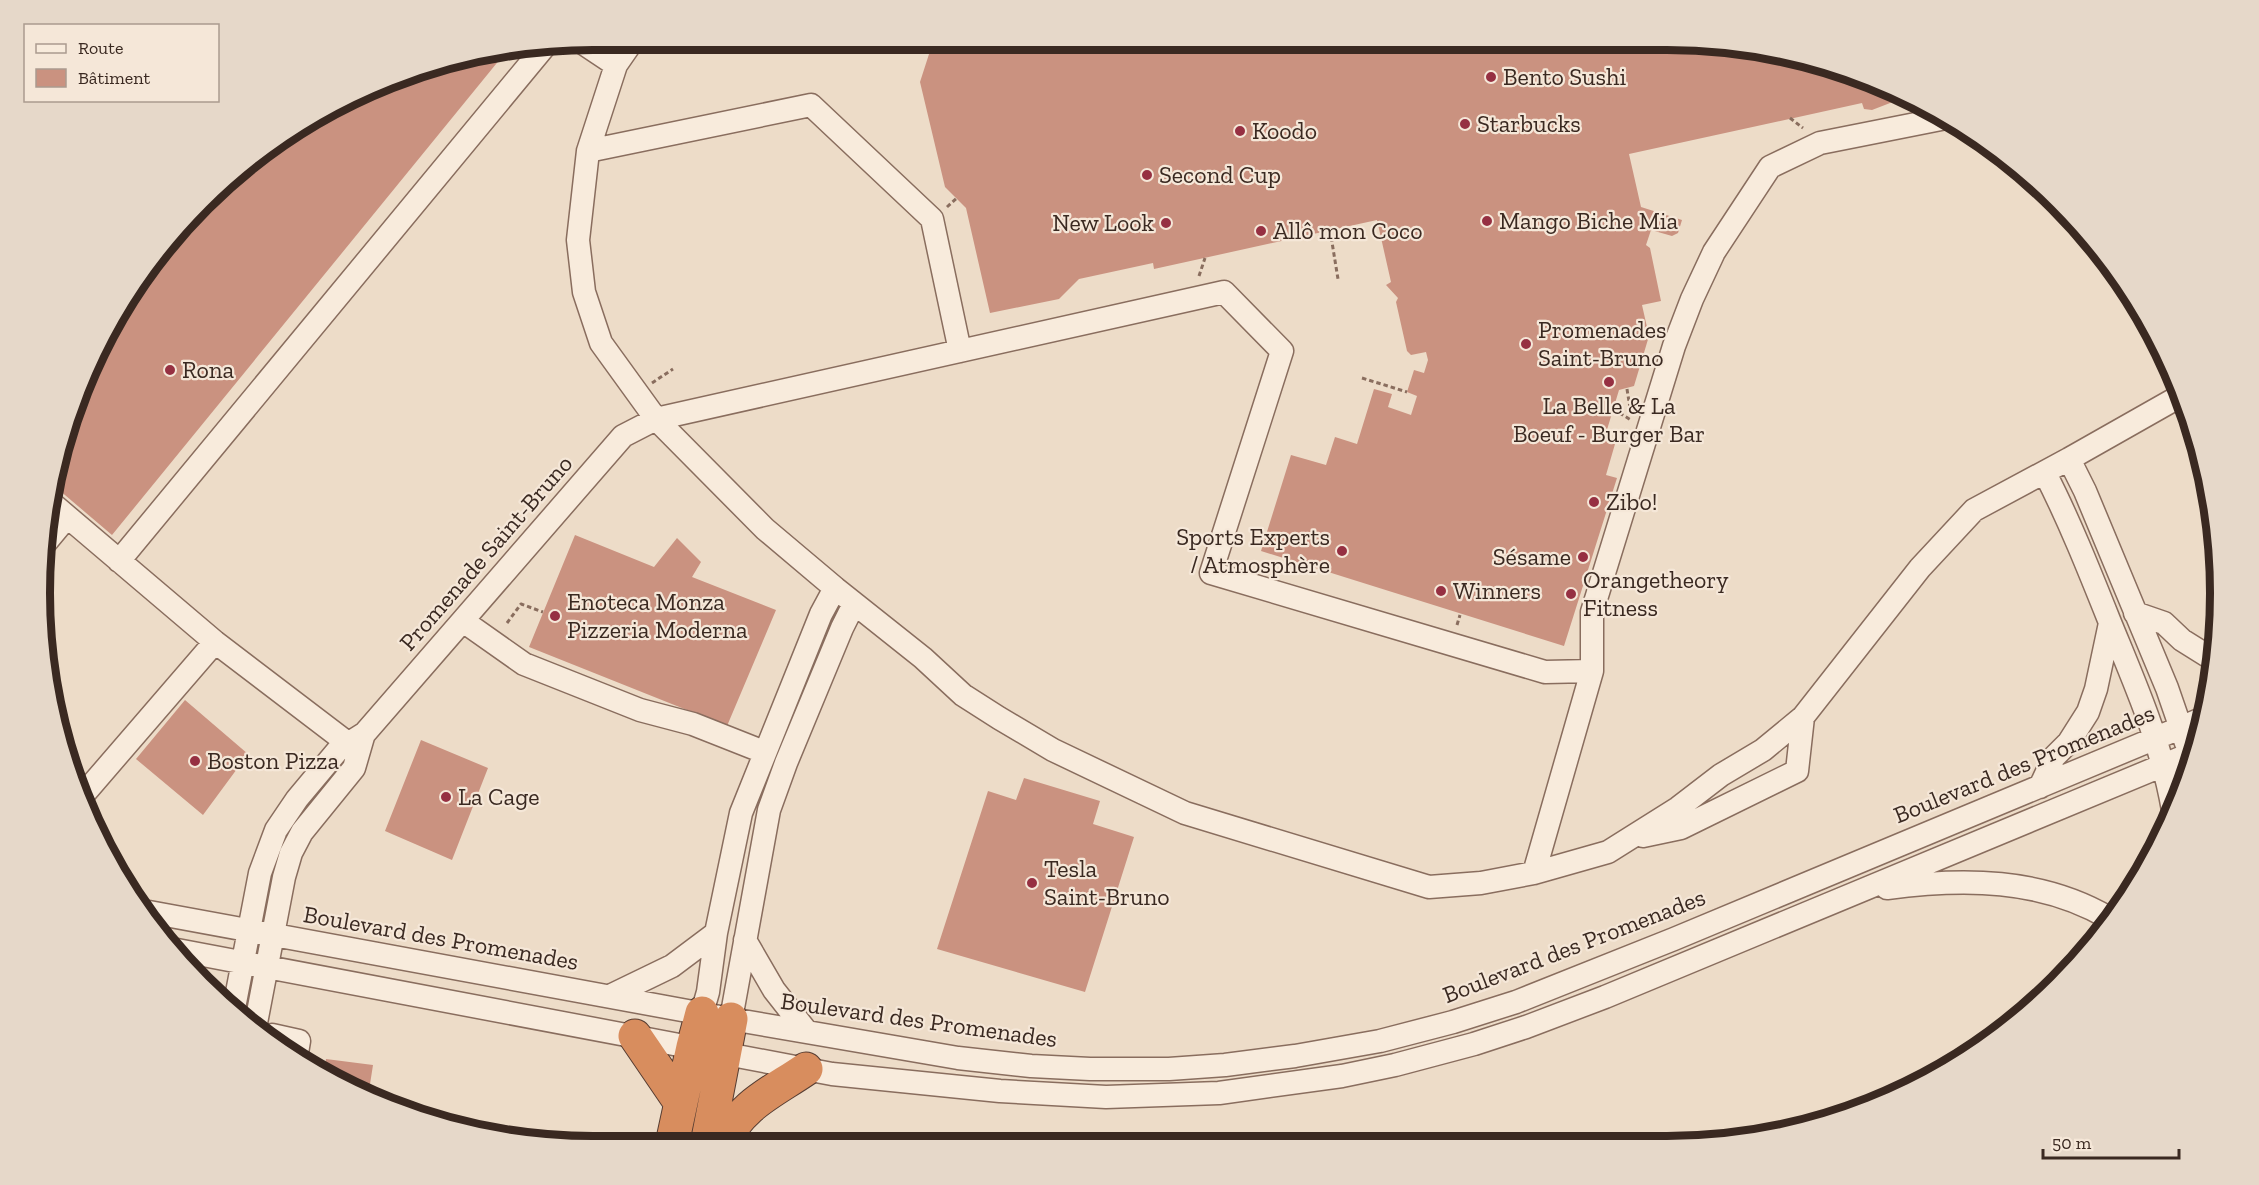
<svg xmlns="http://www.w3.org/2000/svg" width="2259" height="1185" viewBox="0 0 2259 1185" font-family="'Zilla Slab',serif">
<rect width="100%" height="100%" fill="#eddcc8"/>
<!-- building -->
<path fill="#ca9280" d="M981 39H1011L1027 46 1059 39 1702 40 1810 58 1919 101 1904 104 1903 98 1872 110 1864 109 1862 103 1629 154 1641 207 1682 220 1678 233 1672 236 1651 230 1646 245 1650 248 1661 301 1642 305 1649 336 1634 386 1619 390 1606 433 1615 444 1606 475 1617 478 1564 646 1261 551 1291 455 1326 465 1335 437 1357 444 1374 389 1392 394 1388 407 1411 415 1417 396 1407 392 1414 370 1424 373 1428 360 1426 352 1411 355 1407 351 1396 302 1398 298 1386 285 1391 282 1377 220 1154 269 1153 263 1079 279 1059 299 990 313 966 208 945 187 920 82 930 51Z
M505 53 112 535 52 484 58 450 132 285 255 154 414 68Z
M575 535 654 567 677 538 701 562 692 577 776 610 727 726 529 647Z
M185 700 248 754 203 815 136 759Z
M421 740 488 768 452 860 385 831Z
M1024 778 1100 801 1093 824 1134 837 1085 992 937 949 988 791 1016 800Z
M326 1059 373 1065 368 1097 347 1089 324 1072Z"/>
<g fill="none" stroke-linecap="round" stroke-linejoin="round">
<defs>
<path id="minor" d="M634 39 616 65 588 151 578 240 584 292 601 343 656 419 765 529 835 588 923 658 963 695 999 718 1053 750 1185 813 1429 887 1481 883 1534 873 1608 852 1678 808 1721 775 1763 750 1803 717 1920 568 1974 510 2069 459 2182 395
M580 41 616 65
M588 151 811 105 932 219 960 351
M2069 459 2085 491 2167 688 2186 743
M2045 473C2069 520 2089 570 2109 620 2135 684 2161 741 2173 810
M49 501 215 642 358 751
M42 547 67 517
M119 561 544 47
M2135 613 2164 623 2182 640 2214 660
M463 621 524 664 640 710 693 724 764 752
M2040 787 2054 757 2069 742 2088 712 2096 689 2110 623
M83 795 215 642
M1643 836 1681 828 1797 771 1803 717
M1534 873 1592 671V612L1674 346 1692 299 1714 252 1770 167 1820 143 1946 118
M1887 888C1963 878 2041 878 2109 918
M149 912 731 1019 958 1058 1031 1066 1090 1069H1169L1225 1065 1295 1056 1380 1041 1453 1022 1516 1002 1674 939 2204 718
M745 940 774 990 807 1032
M177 950 832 1074 1000 1091 1106 1097 1219 1093 1342 1076 1395 1065 1474 1044 1526 1027 1605 997 2195 752
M610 996 672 966 716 933
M234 1008 260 873 276 830 297 799 338 750 365 733 623 436 656 419 1224 292 1282 351 1211 573 1545 672 1592 671
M702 1013 708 992 716 933 741 813 821 614 835 588
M731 1019 769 810 786 763 842 628 854 604
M256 1023 284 877 291 853 302 832 354 768 363 737
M272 1035 299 1041 297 1053"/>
<path id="highway" d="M635 1036 680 1102
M672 1144 693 1047 702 1013
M707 1144 731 1019
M722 1144C742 1104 771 1093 806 1069"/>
</defs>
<!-- minor casing -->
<use href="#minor" stroke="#896d5e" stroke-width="25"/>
<!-- highway casing -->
<use href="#highway" stroke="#573d32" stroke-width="35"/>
<!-- path -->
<path stroke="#896d5e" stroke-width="3" stroke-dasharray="4.5 3" stroke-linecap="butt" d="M1790 118 1803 128
M947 207 957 198
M1330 230 1338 279
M1199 276 1205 258
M1362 378 1407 392
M652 383 673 369
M1627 389 1631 414
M1613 409 1631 420
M507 623 521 604 543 612
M1457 625 1460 615"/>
<!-- minor -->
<use href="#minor" stroke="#f8ebdc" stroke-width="22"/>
<!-- highway -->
<use href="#highway" stroke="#d88d5e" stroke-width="33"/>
</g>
<!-- markers -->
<g fill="#963042" stroke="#f5e7d8" stroke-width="2">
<circle cx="1491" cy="77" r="6"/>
<circle cx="1465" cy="124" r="6"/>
<circle cx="1240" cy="131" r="6"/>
<circle cx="1147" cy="175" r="6"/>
<circle cx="1487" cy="221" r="6"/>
<circle cx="1166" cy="223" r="6"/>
<circle cx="1261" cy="231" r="6"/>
<circle cx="1526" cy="344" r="6"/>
<circle cx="170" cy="370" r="6"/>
<circle cx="1609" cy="382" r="6"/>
<circle cx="1594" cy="502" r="6"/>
<circle cx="1342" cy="551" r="6"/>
<circle cx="1583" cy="557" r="6"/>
<circle cx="1441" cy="591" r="6"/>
<circle cx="1571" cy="594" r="6"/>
<circle cx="555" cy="616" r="6"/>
<circle cx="195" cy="761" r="6"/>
<circle cx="446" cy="797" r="6"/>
<circle cx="1032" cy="883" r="6"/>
</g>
<g text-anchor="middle" stroke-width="4.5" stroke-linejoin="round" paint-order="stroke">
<!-- poi labels -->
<g font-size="24" fill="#3a2921" stroke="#f5e7d8" text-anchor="start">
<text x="1503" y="85">Bento Sushi</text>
<text x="1477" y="132">Starbucks</text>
<text x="1252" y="139">Koodo</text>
<text x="1159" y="183">Second Cup</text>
<text x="1499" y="229">Mango Biche Mia</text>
<text x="1154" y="231" text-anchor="end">New Look</text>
<text x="1273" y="239">Allô mon Coco</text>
<text x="1538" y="338">Promenades<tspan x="1538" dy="28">Saint-Bruno</tspan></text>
<text x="182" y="378">Rona</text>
<text x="1609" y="414" text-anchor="middle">La Belle &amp; La<tspan x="1609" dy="28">Boeuf - Burger Bar</tspan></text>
<text x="1606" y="510">Zibo!</text>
<text x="1330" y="545" text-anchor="end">Sports Experts<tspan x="1330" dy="28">/ Atmosphère</tspan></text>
<text x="1571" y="565" text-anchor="end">Sésame</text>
<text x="1583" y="588">Orangetheory<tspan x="1583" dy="28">Fitness</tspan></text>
<text x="1453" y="599">Winners</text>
<text x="567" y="610">Enoteca Monza<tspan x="567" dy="28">Pizzeria Moderna</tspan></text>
<text x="207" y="769">Boston Pizza</text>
<text x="458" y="805">La Cage</text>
<text x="1044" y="877">Tesla<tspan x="1044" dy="28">Saint-Bruno</tspan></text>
</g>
<!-- street labels -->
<g font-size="24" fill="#3a2921" stroke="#f5e7d8">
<text transform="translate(486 553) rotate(-49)" y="8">Promenade Saint-Bruno</text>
<text transform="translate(2024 764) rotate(-22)" y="8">Boulevard des Promenades</text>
<text transform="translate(441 938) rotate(10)" y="8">Boulevard des Promenades</text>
<text transform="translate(1574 946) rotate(-21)" y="8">Boulevard des Promenades</text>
<text transform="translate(919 1020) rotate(8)" y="8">Boulevard des Promenades</text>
</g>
</g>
<!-- crop -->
<path d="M0 0H2259V1185H0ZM593 50H1667A543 543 0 0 1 2210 593V593A543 543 0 0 1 1667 1136H593A543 543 0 0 1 50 593V593A543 543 0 0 1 593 50Z" fill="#e6d8c9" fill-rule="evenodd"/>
<path fill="none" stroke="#3a2921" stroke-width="8" d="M593 50H1667A543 543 0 0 1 2210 593V593A543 543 0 0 1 1667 1136H593A543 543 0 0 1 50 593V593A543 543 0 0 1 593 50Z"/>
<!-- legend -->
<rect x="24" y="24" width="195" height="78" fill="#f5e7d8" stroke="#aa9b8f" stroke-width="1.5"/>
<rect x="36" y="44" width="30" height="9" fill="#f8ebdc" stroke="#aa9b8f" stroke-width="1.5"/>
<text x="78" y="54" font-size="18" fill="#3a2921">Route</text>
<rect x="36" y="69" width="30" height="18" fill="#ca9280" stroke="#aa9b8f" stroke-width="1.5"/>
<text x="78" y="84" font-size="18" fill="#3a2921">Bâtiment</text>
<!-- scale -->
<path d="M2043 1149v9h136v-9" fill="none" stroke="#3a2921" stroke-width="3"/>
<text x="2052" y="1149" font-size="18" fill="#3a2921" stroke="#f5e7d8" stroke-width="4.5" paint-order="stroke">50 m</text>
</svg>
